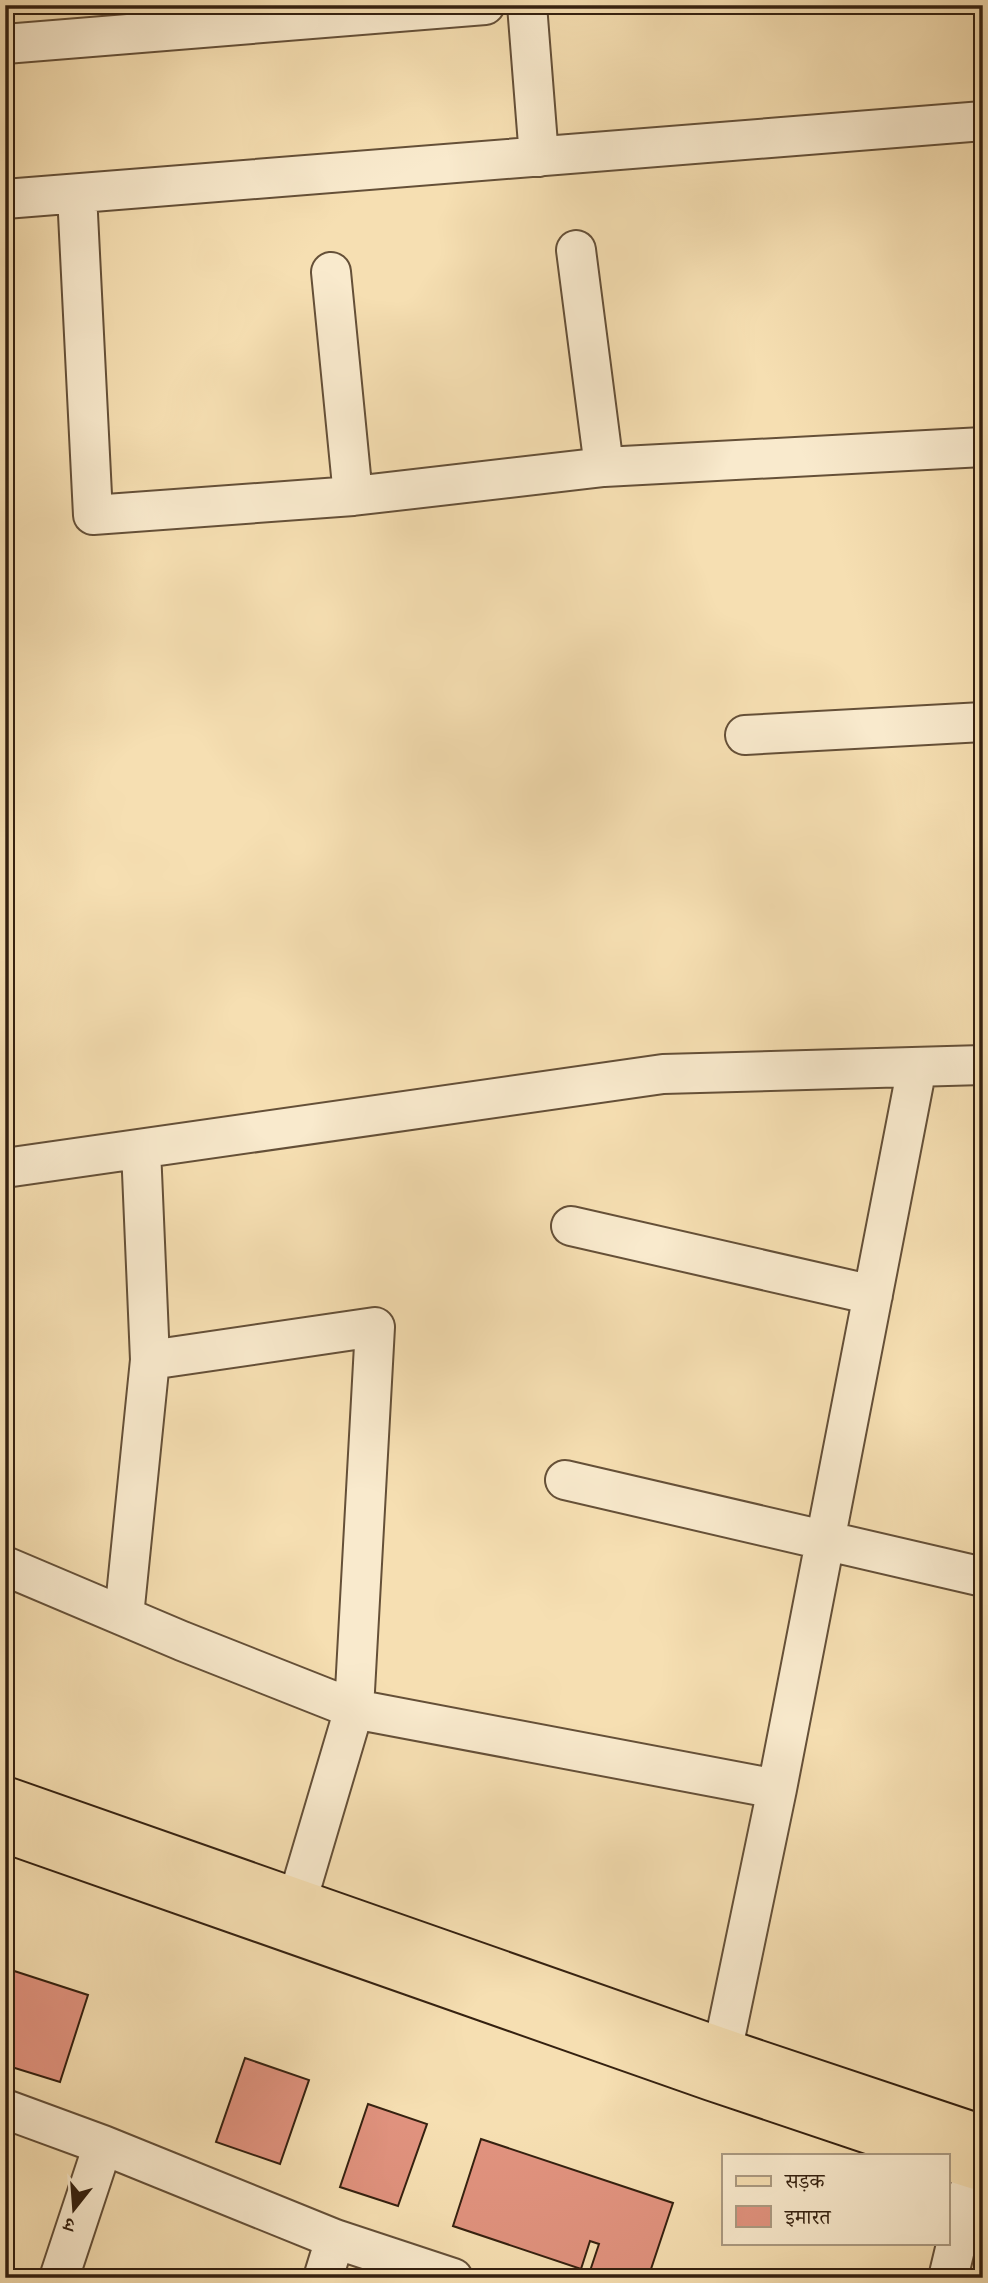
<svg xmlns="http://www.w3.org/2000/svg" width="988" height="2283" viewBox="0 0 988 2283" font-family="'IM FELL Double Pica','Noto Serif Devanagari',serif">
<rect width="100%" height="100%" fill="#f6dfb2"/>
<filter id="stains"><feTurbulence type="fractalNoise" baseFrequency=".00286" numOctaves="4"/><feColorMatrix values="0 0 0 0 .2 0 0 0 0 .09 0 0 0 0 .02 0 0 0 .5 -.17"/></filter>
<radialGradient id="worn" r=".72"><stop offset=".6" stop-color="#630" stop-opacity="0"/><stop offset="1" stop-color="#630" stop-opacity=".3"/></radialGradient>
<!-- building -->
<path fill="#e1937f" stroke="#352110" stroke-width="2" d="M5 1968 88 1995 60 2082 5 2065Z
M245 2058 309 2080 280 2164 216 2142Z
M368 2104 427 2124 398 2206 340 2187Z
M481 2139 673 2203 648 2278 588 2277 599 2244 590 2241 581 2269 453 2226Z"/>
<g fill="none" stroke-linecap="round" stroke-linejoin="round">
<defs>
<path id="minor" d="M527 5 539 157
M5 44 485 5
M77 194 93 515 353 496 604 467 983 447
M5 199 983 121
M576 250 604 467
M331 272 353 496
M745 735 983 722
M5 1168 663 1074 983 1065
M571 1226 873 1295
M150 1360 375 1327 354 1709 298 1898
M565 1480 983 1577
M5 1566 182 1641 354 1709 777 1789
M124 1616 150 1360 141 1149
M723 2048 777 1789 917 1067
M5 2109 103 2145 335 2239 453 2278
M59 2278 103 2145
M323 2278 335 2239
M948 2278 982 2137"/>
<path id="major" d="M5 1796 723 2048 983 2135
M5 1833 711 2081 931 2155
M948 2161 983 2172"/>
</defs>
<!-- minor casing -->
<use href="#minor" stroke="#655038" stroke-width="42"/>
<!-- major casing -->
<use href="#major" stroke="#352110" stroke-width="42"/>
<!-- minor -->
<use href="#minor" stroke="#f9eacd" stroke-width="38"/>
<!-- major -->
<use href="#major" stroke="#f6dfb2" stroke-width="38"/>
</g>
<!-- margin -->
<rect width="988" height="2283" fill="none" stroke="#f6dfb2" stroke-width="28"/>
<rect x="7" y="7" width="974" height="2269" fill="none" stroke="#352110" stroke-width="3.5"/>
<rect x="14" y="14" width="960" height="2255" fill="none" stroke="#352110" stroke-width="2"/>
<!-- legend -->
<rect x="722" y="2154" width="228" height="91" fill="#f9eacd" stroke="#ab9a81" stroke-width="2"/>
<rect x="736" y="2176" width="35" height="10" fill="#f6dfb2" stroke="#ab9a81" stroke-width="2"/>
<text x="785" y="2188" font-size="21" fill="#352110">सड़क</text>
<rect x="736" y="2206" width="35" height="21" fill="#e1937f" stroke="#ab9a81" stroke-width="2"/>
<text x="785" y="2224" font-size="21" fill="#352110">इमारत</text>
<!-- north arrow -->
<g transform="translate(74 2209) rotate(197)" stroke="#f9eacd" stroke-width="5" paint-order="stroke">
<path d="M0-5L12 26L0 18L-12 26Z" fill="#352110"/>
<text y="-10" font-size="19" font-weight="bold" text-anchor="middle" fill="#352110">उ</text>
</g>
<rect width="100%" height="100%" filter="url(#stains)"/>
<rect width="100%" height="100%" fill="url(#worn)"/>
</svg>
